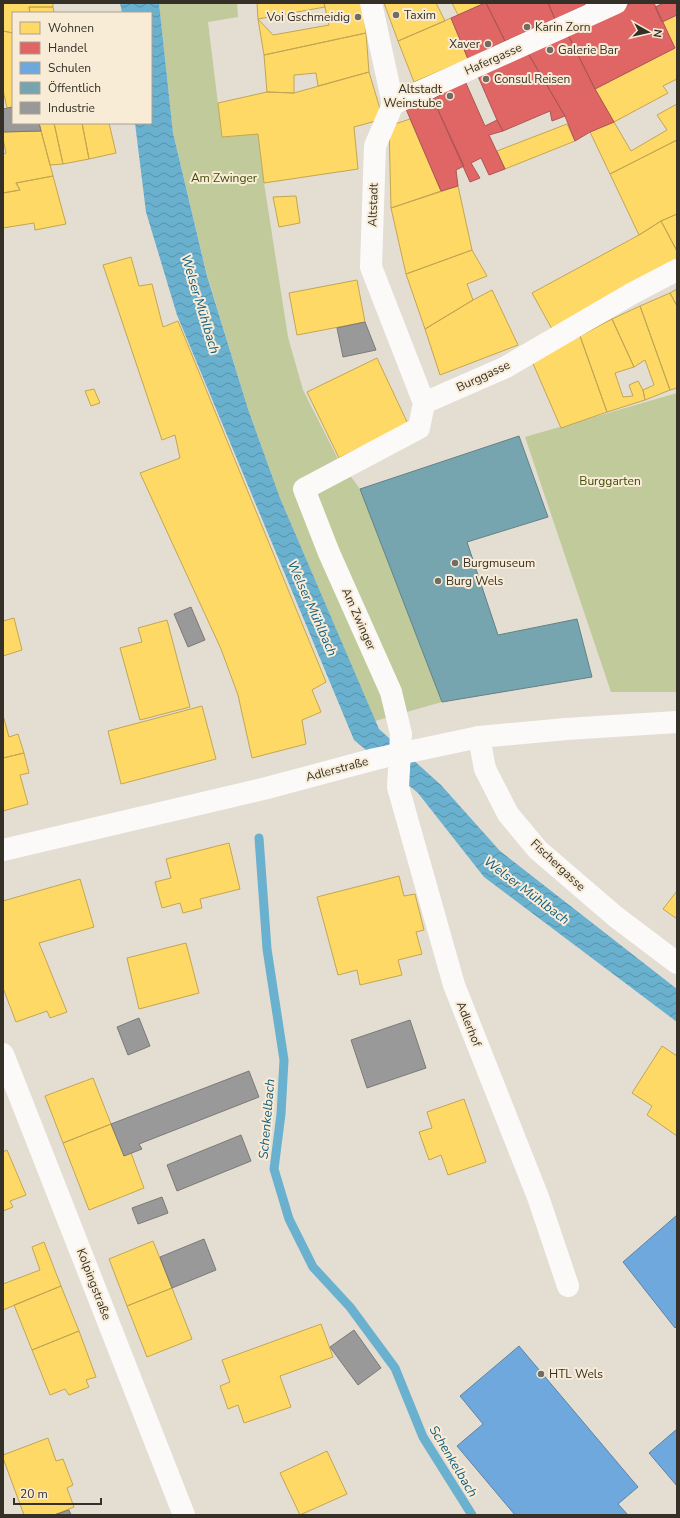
<svg xmlns="http://www.w3.org/2000/svg" width="680" height="1518" viewBox="0 0 680 1518" font-family="'Nunito Sans',sans-serif">
<defs>
<pattern id="water-waves" width="16" height="10" patternUnits="userSpaceOnUse"><rect width="16" height="10" fill="#6ab0cf"/><path d="M0 5q4-4 8 0t8 0" fill="none" stroke="#5890a8"/></pattern>
</defs>
<rect width="100%" height="100%" fill="#e4ddd2"/>
<!-- green -->
<path fill="#c1ca9b" d="M159 3H237L238 17 208 22 222 137 258 134 264 183 288 337 303 390 338 459 360 489 442 702 375 721 280 498 248 409 207 275 173 133Z
M677 393V692H611L525 437Z"/>
<!-- water -->
<path fill="url(#water-waves)" d="M120 3H159L173 133 207 276 248 409 280 498 379 729 441 785 500 851 677 989V1022L484 877 418 793 354 740 177 315 146 212 135 123H151V13H122Z"/>
<!-- homes -->
<path fill="#ffd966" stroke="#c2a653" d="M3 3H53V7H29L30 13H13V33L3 31Z
M257 3H324L325 7 258 19Z
M324 3H362L366 33 264 55 258 19 273 35 329 25Z
M384 3H436L445 21 398 41Z
M452 3H485L458 15Z
M29 7H53L54 13H30Z
M677 15V79L663 86 668 93 614 122 595 89 675 48 662 22Z
M451 18 468 59 414 82 398 41Z
M3 31 13 33V107L7 108 3 90Z
M366 33 369 72 318 86 316 73 294 75V93L267 92 264 55Z
M369 72 383 119 354 127 358 169 264 183 258 134 222 137 218 103 267 92 294 93Z
M677 104V140L610 174 590 132 614 122 631 151 667 130 657 115Z
M410 119 441 191 391 208 389 126Z
M39 123H54L63 164 50 165Z
M54 123H82L89 159 63 164Z
M82 123H109L116 153 89 159Z
M567 124 575 141 505 169 497 151Z
M41 131 53 176 16 183 20 190 3 193V154L6 153 3 139V132Z
M677 140V214L661 221 639 235 610 174Z
M53 176 66 224 35 230 34 223 3 228V193L20 190 16 183Z
M458 186 472 250 406 274 391 208Z
M296 196 300 223 279 227 273 197Z
M677 214V251L661 221Z
M661 221 677 251V263L552 329 532 293 639 235Z
M472 250 487 276 467 284 473 300 425 329 406 274Z
M131 257 139 286 152 284 163 327 178 321 326 682 312 690 321 712 302 720 306 744 252 758 238 695 221 649 140 473 180 458 175 435 162 440 103 265Z
M357 280 365 322 297 335 289 293Z
M677 289V306L670 293Z
M492 290 518 345 440 375 425 329 473 300Z
M670 293 677 306V388L670 390 640 306Z
M640 306 670 390 645 400 643 390 654 385 645 360 634 367 612 319Z
M612 319 634 367 615 373 623 397 633 396 629 385 638 381 643 390 645 400 607 412 580 336Z
M580 336 607 412 561 428 531 359Z
M377 358 408 424 339 458 307 392Z
M94 389 100 403 91 406 85 391Z
M14 618 22 650 3 656V621Z
M167 620 190 707 140 720 120 648 142 642 138 628Z
M202 706 216 759 121 784 108 731Z
M3 715 9 737 18 734 24 753 3 758Z
M24 753 29 773 20 775 28 804 3 811V758Z
M229 843 240 889 200 899 202 908 183 913 180 903 162 908 155 882 171 878 166 859Z
M399 876 404 896 415 894 424 930 416 932 422 954 398 960 402 975 360 985 357 970 338 975 317 897Z
M80 879 94 927 39 943 67 1012 50 1018 47 1011 16 1022 3 988V901Z
M677 891V919L663 909Z
M186 943 199 993 139 1009 127 958Z
M662 1046 677 1056V1136L647 1115 652 1106 632 1093Z
M93 1078 111 1124 63 1143 45 1096Z
M464 1099 486 1162 448 1175 441 1155 429 1160 419 1132 432 1128 427 1112Z
M111 1124 124 1156 131 1153 144 1188 89 1210 63 1143Z
M7 1150 26 1195 10 1201 13 1207 3 1211V1152Z
M153 1241 172 1288 127 1306 109 1259Z
M44 1242 61 1286 3 1310V1284L40 1270 32 1247Z
M61 1286 79 1331 32 1350 14 1305Z
M172 1288 192 1339 147 1357 127 1306Z
M321 1324 333 1357 280 1376 291 1407 244 1423 238 1405 228 1409 220 1386 230 1382 222 1360Z
M79 1331 96 1377 86 1380 89 1387 69 1395 65 1389 50 1395 32 1350Z
M48 1438 56 1461 63 1459 73 1485 67 1488 74 1507 54 1515H24L3 1458V1455Z
M327 1451 347 1494 300 1515 280 1473Z"/>
<!-- shops -->
<path fill="#e06666" stroke="#ac5653" d="M485 3H486L505 41 468 59 451 18Z
M486 3H548L555 19 505 41Z
M548 3H584L585 5 555 19Z
M632 3H654L675 48 595 89 567 33Z
M664 3H677V15L662 22 655 7Z
M567 33 595 89 614 122 590 132 575 141 565 116 526 50Z
M526 50 565 116 552 121 550 111 503 131 497 120 477 74Z
M465 81 485 126 497 120 503 131 489 135 505 169 489 175 481 158 471 163 480 178 470 182 433 99Z
M433 99 464 166 456 170 458 186 441 191 406 109Z"/>
<!-- schools -->
<path fill="#6fa8dc" stroke="#5d84a6" d="M677 1215V1326L675 1328 623 1262Z
M519 1346 638 1487 618 1504 628 1515H515L457 1446 483 1424 460 1396Z
M677 1429V1486L649 1453Z"/>
<!-- public -->
<path fill="#76a5af" stroke="#628286" d="M519 436 548 517 467 542 498 635 577 619 592 677 442 702 360 489Z"/>
<!-- industry -->
<path fill="#999" stroke="#7b7a77" d="M13 107V123H39L41 131 3 132V109Z
M365 322 376 350 343 357 337 328Z
M191 607 205 640 188 647 174 614Z
M139 1018 150 1046 128 1055 117 1027Z
M410 1020 426 1068 367 1088 351 1040Z
M249 1071 259 1097 139 1144 142 1149 124 1156 111 1124Z
M241 1135 251 1161 177 1191 167 1165Z
M162 1197 168 1213 138 1224 132 1208Z
M204 1239 216 1270 172 1288 160 1257Z
M354 1330 381 1368 358 1385 330 1347Z
M69 1510 71 1515H54Z"/>
<g fill="none" stroke-linecap="round" stroke-linejoin="round">
<!-- stream -->
<path stroke="#6ab0cf" stroke-width="9" d="M259 838 267 949 284 1060 281 1114 274 1169 289 1219 313 1267 350 1307 395 1368 423 1437 472 1515"/>
<!-- minor -->
<path stroke="#fbfaf8" stroke-width="22" d="M371 3 393 104 375 146 371 267 424 403
M393 104 616 3
M424 403 419 428 304 489 329 553 391 692 401 734 398 787 454 985 538 1197 568 1286
M424 403 506 367 631 294 677 270
M479 737 485 769 508 814 538 850 616 917 677 963
M3 1054 184 1515"/>
<!-- major -->
<path stroke="#fbfaf8" stroke-width="22" d="M3 850 263 789 375 759 479 737 566 729 677 722"/>
</g>
<!-- markers -->
<g fill="#726d63" stroke="#f9ecd7" stroke-width="1.5">
<circle cx="396" cy="15" r="4"/>
<circle cx="358" cy="17" r="4"/>
<circle cx="527" cy="27" r="4"/>
<circle cx="488" cy="44" r="4"/>
<circle cx="550" cy="50" r="4"/>
<circle cx="486" cy="79" r="4"/>
<circle cx="450" cy="96" r="4"/>
<circle cx="455" cy="563" r="4"/>
<circle cx="438" cy="581" r="4"/>
<circle cx="541" cy="1374" r="4"/>
</g>
<g text-anchor="middle" stroke-width="4" stroke-linejoin="round" paint-order="stroke">
<!-- poi labels -->
<g font-size="12" fill="#343027" stroke="#f9ecd7" text-anchor="start">
<text x="404" y="19">Taxim</text>
<text x="350" y="21" text-anchor="end">Voi Gschmeidig</text>
<text x="535" y="31">Karin Zorn</text>
<text x="480" y="48" text-anchor="end">Xaver</text>
<text x="558" y="54">Galerie Bar</text>
<text x="494" y="83">Consul Reisen</text>
<text x="442" y="93" text-anchor="end">Altstadt<tspan x="442" dy="14">Weinstube</tspan></text>
<text x="463" y="567">Burgmuseum</text>
<text x="446" y="585">Burg Wels</text>
<text x="549" y="1378">HTL Wels</text>
</g>
<!-- street labels -->
<g font-size="12" fill="#343027" stroke="#f9ecd7">
<text transform="translate(493 59) rotate(-24)" y="4">Hafergasse</text>
<text transform="translate(373 205) rotate(-88)" y="4">Altstadt</text>
<text transform="translate(483 376) rotate(-25)" y="4">Burggasse</text>
<text transform="translate(359 619) rotate(66)" y="4">Am Zwinger</text>
<text transform="translate(337 769) rotate(-15)" y="4">Adlerstraße</text>
<text transform="translate(558 865) rotate(43)" y="4">Fischergasse</text>
<text transform="translate(469 1024) rotate(68)" y="4">Adlerhof</text>
<text transform="translate(94 1284) rotate(69)" y="4">Kolpingstraße</text>
</g>
<!-- park labels -->
<g font-size="12" fill="#3e4c09" stroke="#f9ecd7">
<text x="224" y="182">Am Zwinger</text>
<text x="610" y="485">Burggarten</text>
</g>
<!-- water labels -->
<g font-size="13" font-style="italic" fill="#105d7f" stroke="#f9ecd7">
<text transform="translate(201 304) rotate(73)" y="5">Welser Mühlbach</text>
<text transform="translate(313 608) rotate(66)" y="5">Welser Mühlbach</text>
<text transform="translate(527 890) rotate(37)" y="5">Welser Mühlbach</text>
<text transform="translate(266 1119) rotate(-85)" y="5">Schenkelbach</text>
<text transform="translate(454 1461) rotate(59)" y="5">Schenkelbach</text>
</g>
</g>
<!-- border -->
<rect width="680" height="1518" fill="none" stroke="#343027" stroke-width="8"/>
<!-- legend -->
<rect x="12" y="12" width="140" height="112" fill="#f9ecd7" stroke="#aaa191"/>
<rect x="20" y="22" width="20" height="12" fill="#ffd966" stroke="#aaa191"/>
<text x="48" y="32" font-size="12" fill="#343027">Wohnen</text>
<rect x="20" y="42" width="20" height="12" fill="#e06666" stroke="#aaa191"/>
<text x="48" y="52" font-size="12" fill="#343027">Handel</text>
<rect x="20" y="62" width="20" height="12" fill="#6fa8dc" stroke="#aaa191"/>
<text x="48" y="72" font-size="12" fill="#343027">Schulen</text>
<rect x="20" y="82" width="20" height="12" fill="#76a5af" stroke="#aaa191"/>
<text x="48" y="92" font-size="12" fill="#343027">Öffentlich</text>
<rect x="20" y="102" width="20" height="12" fill="#999999" stroke="#aaa191"/>
<text x="48" y="112" font-size="12" fill="#343027">Industrie</text>
<!-- north arrow -->
<g transform="translate(648 32) rotate(98)" stroke="#f9ecd7" stroke-width="3" paint-order="stroke">
<path d="M0-3L7 15L0 10L-7 15Z" fill="#343027"/>
<text y="-6" font-size="11" font-weight="bold" text-anchor="middle" fill="#343027">N</text>
</g>
<!-- scale -->
<path d="M14 1498v6h87v-6" fill="none" stroke="#343027" stroke-width="2"/>
<text x="20" y="1498" font-size="12" fill="#343027" stroke="#f9ecd7" stroke-width="3" paint-order="stroke">20 m</text>
</svg>
